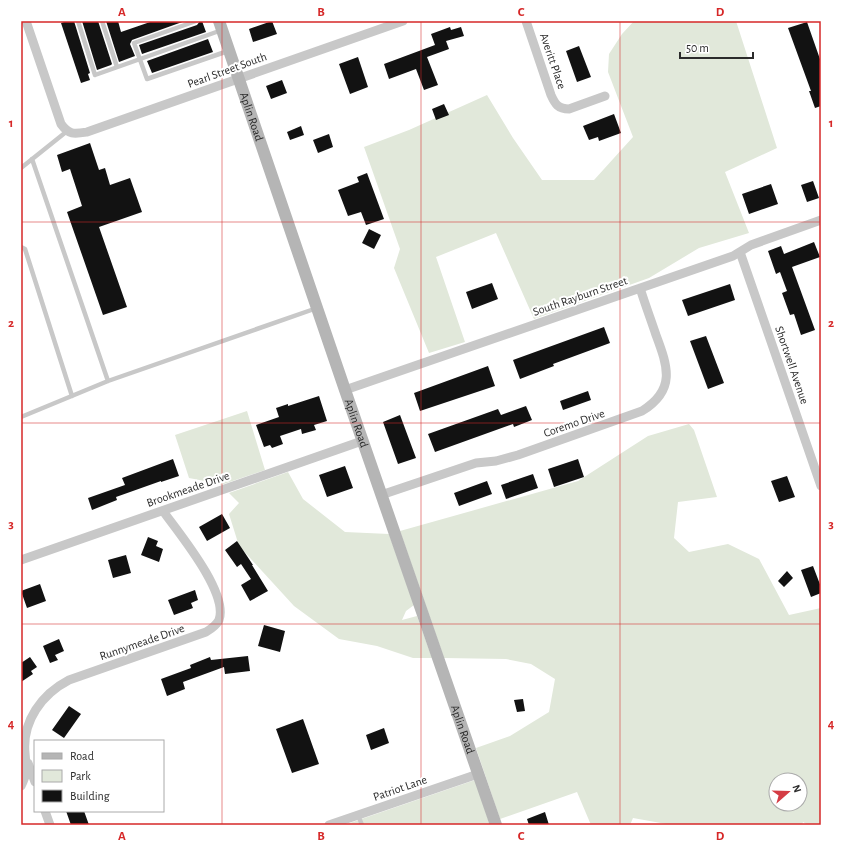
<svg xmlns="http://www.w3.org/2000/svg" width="842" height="846" viewBox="0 0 842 846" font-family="'Alegreya Sans',sans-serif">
<rect width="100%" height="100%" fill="#fff"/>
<!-- green -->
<path fill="#e1e8da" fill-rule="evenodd" d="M634 21H736L777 148 725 172 749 233 699 248 649 278 534 319 496 233 436 257 465 342 429 353 394 268 400 249 364 147 409 130 487 95 513 138 542 180H594L633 137 608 72 609 54 622 34Z
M247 411 265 470 221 485 220 484 189 478 175 435Z
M689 424 694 430 717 497 678 502 674 538 689 552 728 544 759 559 789 615 821 608V825H808L803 822 802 825H672L633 818 630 825H591L577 792 500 819 476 748 510 736 549 712 555 679 531 664 506 659 444 658 400 531 578 481 648 436ZM776 780H800V804H776Z
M288 472 303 499 345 532 389 534 414 605 406 611 402 620 417 616 432 658H413L377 646 339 639 294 606 239 546 229 514 239 503 229 493Z
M475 780 490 825H344Z"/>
<!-- building -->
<path fill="#121212" d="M67 21H74L90 73 88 74 90 80 81 83 61 23Z
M82 21H98L112 64 111 65 97 70Z
M106 21H118L121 32 153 21H185L132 40 130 44 135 56 119 62Z
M200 21H202L206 32 142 54 139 45 197 25Z
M272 21 277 34 253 42 249 29Z
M807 22 821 62V106L815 108 809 91H811L788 28Z
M450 27 451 30 461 27 464 36 446 41 449 49 427 57 438 85 424 90 416 69 389 79 384 64 435 45 431 34Z
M208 39 213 52 152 73 147 61Z
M579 46 591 77 577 82 566 51Z
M358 57 368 87 350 94 339 64Z
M282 80 287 93 271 99 266 86Z
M444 104 449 115 436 120 432 109Z
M614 114 621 133 599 141 598 137 589 140 583 126Z
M301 126 304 135 290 140 287 132Z
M329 134 333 147 318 153 313 140Z
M90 143 99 170 105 168 110 185 130 178 142 212 99 227 127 307 103 315 67 212 82 206 70 169 62 172 57 155Z
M367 173 384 219 366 225 361 212 348 216 338 190 359 182 357 177Z
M813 181 819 198 807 202 801 185Z
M771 184 778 204 749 214 742 194Z
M369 229 381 235 374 249 362 243Z
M814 242 820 257 792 267 815 330 801 335 794 314 790 315 782 293 787 291 780 272 776 274 768 251 781 246 784 254Z
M492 283 498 299 472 309 466 292Z
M730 284 735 300 688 316 682 300Z
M604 327 610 343 553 364 554 366 520 379 513 360Z
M706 336 724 383 708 389 690 341Z
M488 366 495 386 420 411 414 393Z
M588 391 591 400 563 410 560 401Z
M319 396 327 421 314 425 316 430 302 434 301 429 280 436 283 444 272 448 270 445 264 447 256 425 279 417 276 408 288 404V406Z
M526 406 532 420 514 427 513 424 435 452 428 434 498 409 501 415Z
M400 415 416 458 398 464 383 422Z
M173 459 179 476 161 482V481L116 497 117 500 92 510 88 498 125 485 122 478Z
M578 459 584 477 554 487 548 469Z
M345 466 353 488 327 497 319 475Z
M533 474 538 488 506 499 501 485Z
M787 476 795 497 779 502 771 481Z
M487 481 492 494 459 506 454 493Z
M222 514 230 528 207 541 199 527Z
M148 537 158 541 156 546 163 549 159 562 141 555Z
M237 541 253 565H252L268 591 250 601 241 585 251 579 241 564 237 567 225 550Z
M126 555 131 573 113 578 108 560Z
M813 566 821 587V593L811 597 801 570Z
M787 571 793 578 784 587 778 581Z
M40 584 46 601 27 608 21 591Z
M195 590 198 600 191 603 193 608 174 615 168 600Z
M264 625 285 631 280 652 258 646Z
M59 639 64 651 55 655 58 660 50 663 43 646Z
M248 656 250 671 225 674 224 667 183 682 185 689 167 696 161 679 191 668 190 665 210 657 211 660Z
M30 657 37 667 31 671 33 674 21 682V663Z
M523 699 525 711 517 712 514 700Z
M69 706 81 714 64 738 52 730Z
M303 719 319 764 292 773 276 729Z
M384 728 389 743 371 750 366 735Z
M66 811H84L89 825H71Z
M545 812 549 825H529L527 819Z"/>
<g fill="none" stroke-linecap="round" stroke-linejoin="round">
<!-- lane -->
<path stroke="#c8c8c8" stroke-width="4.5" d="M78 21 95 75 222 30
M102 21 117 67
M196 21 134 43 147 79 228 51
M32 159 108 381
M21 168 66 132
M21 247 25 249 72 396
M21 417 108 381 317 308
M358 815 362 825"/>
<!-- street -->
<path stroke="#c8c8c8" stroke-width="9" d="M26 21 61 124C69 135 74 134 87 132L403 21
M526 21 551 95C555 104 558 109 569 109L605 96
M740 252 821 486
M345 390 733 256 751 245 821 220
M381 495 476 463 496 461 518 455 642 411C676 390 668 367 656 335 651 320 645 304 640 288
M21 560 362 441
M28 763 35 782
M21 786C28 773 26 767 25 753 22 721 42 694 69 680L206 632C211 629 216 626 219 620 229 593 178 532 163 511
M45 811 50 825
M329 825 478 774"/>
<!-- secondary -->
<path stroke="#b5b5b5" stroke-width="12" id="s1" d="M219 21 345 390 496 825"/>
</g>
<!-- grid -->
<path fill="none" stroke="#d62828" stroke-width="1" stroke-opacity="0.55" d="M222 21V825M421 21V825M620 21V825M21 222H821M21 423H821M21 624H821"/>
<g text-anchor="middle" stroke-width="4" stroke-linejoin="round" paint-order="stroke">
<!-- street labels -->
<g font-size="12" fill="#2b2b2b" stroke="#fff">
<text transform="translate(553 61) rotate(71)" y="4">Averitt Place</text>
<text transform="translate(227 70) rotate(-20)" y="4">Pearl Street South</text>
<text dy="4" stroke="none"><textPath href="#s1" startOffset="101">Aplin Road</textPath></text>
<text transform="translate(580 296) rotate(-19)" y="4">South Rayburn Street</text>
<text transform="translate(792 365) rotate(71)" y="4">Shortwell Avenue</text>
<text dy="4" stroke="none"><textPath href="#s1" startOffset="425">Aplin Road</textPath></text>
<text transform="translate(574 423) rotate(-19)" y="4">Coremo Drive</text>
<text transform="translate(188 489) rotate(-19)" y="4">Brookmeade Drive</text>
<text transform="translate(142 642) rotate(-19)" y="4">Runnymeade Drive</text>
<text dy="4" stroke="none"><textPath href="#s1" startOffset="749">Aplin Road</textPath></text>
<text transform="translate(400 788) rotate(-19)" y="4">Patriot Lane</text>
</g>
</g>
<!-- border -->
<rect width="842" height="846" fill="none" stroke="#ffffff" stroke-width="44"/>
<!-- legend -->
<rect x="34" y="740" width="130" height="72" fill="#ffffff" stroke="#aaaaaa"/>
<rect x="42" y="753" width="20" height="6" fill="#b5b5b5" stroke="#aaaaaa"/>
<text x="70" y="760" font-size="12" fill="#2b2b2b">Road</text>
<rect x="42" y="770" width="20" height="12" fill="#e1e8da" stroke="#aaaaaa"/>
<text x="70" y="780" font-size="12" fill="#2b2b2b">Park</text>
<rect x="42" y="790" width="20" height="12" fill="#121212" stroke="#aaaaaa"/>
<text x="70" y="800" font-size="12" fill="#2b2b2b">Building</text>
<!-- north arrow -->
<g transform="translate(788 792) rotate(70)"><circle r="19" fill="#ffffff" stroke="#aaaaaa"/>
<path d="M0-3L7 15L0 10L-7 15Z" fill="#d43c44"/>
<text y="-6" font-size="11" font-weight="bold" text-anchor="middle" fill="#2b2b2b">N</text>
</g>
<!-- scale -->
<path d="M680 52v6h73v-6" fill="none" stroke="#2b2b2b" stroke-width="2"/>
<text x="686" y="52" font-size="12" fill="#2b2b2b" stroke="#ffffff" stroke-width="3" paint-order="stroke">50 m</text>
<rect x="22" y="22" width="798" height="802" fill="none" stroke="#d62828" stroke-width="1.5"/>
<g font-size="13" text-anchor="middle" font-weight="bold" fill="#d62828">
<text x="122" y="16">A</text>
<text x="321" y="16">B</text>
<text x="521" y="16">C</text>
<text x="720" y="16">D</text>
<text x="11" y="127">1</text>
<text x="831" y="127">1</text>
<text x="11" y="327">2</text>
<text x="831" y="327">2</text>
<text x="11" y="528">3</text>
<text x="831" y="528">3</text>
<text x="11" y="728">4</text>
<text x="831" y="728">4</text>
<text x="122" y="840">A</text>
<text x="321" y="840">B</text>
<text x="521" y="840">C</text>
<text x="720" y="840">D</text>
</g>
</svg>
